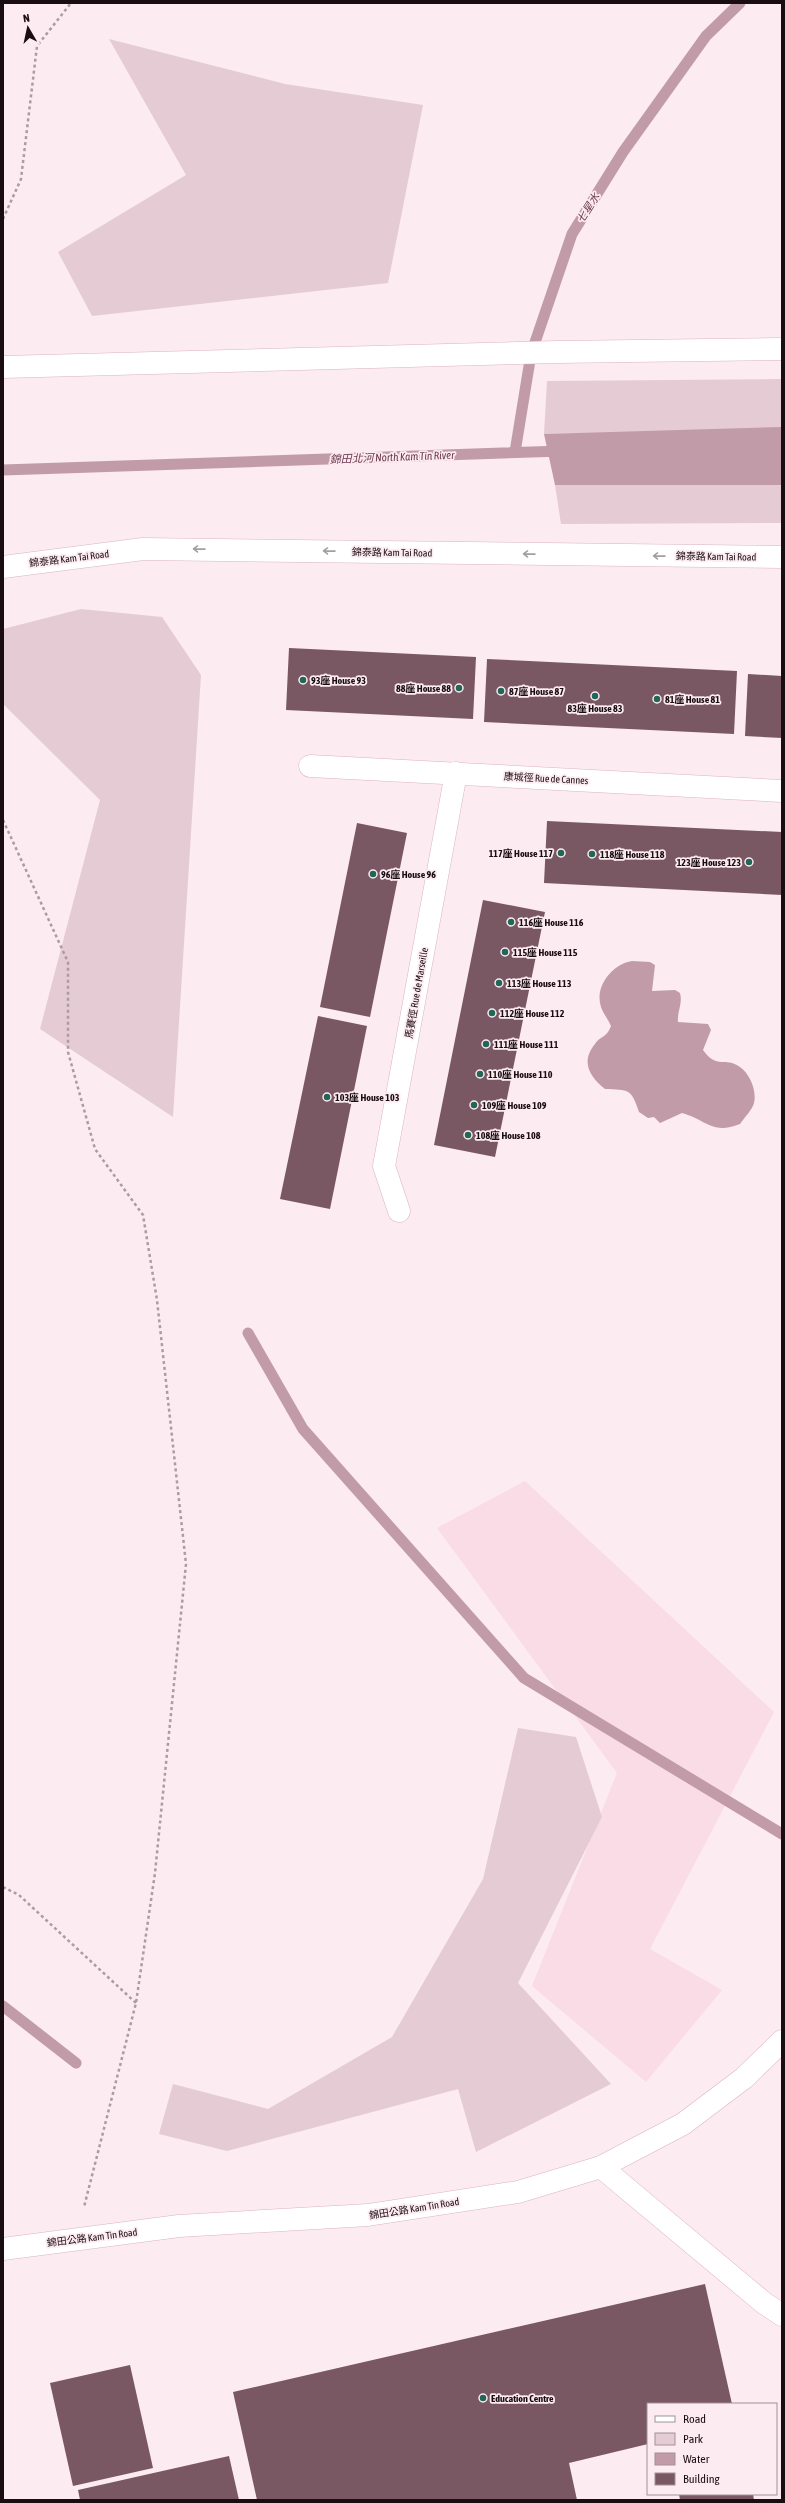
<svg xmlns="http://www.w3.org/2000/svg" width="785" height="2503" viewBox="0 0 785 2503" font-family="'Asap Condensed','Noto Sans TC',sans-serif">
<rect width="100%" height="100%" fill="#fcebf0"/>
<!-- built -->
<path fill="#fadce6" d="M525 1481 774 1712 650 1949 722 1990 646 2082 532 1986 617 1773 437 1528Z"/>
<!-- green -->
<path fill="#e5cbd3" d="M109 39 285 84 423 105 388 283 92 316 58 252 186 175Z
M782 379V430L544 434 547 381Z
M555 485H782V523L561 524Z
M81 609 162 617 201 675 173 1117 40 1029 100 800 3 704V629Z
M518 1728 576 1737 602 1817 518 1983 611 2084 476 2152 458 2089 227 2151 159 2134 173 2084 268 2109 392 2037 483 1879Z"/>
<!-- water -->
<path fill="#c19ba8" d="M782 427V485H555L544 434Z
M632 961 650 962 655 965 652 991 675 990 680 993C683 1004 677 1011 678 1022L708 1024 711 1030 703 1050C717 1070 725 1056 740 1067 750 1074 757 1091 754 1103 752 1110 744 1118 740 1124 712 1135 707 1120 682 1113L660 1123 654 1117 648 1118 639 1112C631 1088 629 1090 605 1089 590 1077 580 1062 595 1044 601 1035 606 1039 611 1026 608 1019 603 1013 601 1007 594 986 613 964 632 961Z"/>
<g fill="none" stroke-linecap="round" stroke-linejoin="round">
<!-- stream -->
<path stroke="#c19ba8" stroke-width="11" d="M515 452 531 354 572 234 623 152 706 36 740 3
M3 470 563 451
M248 1333 303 1429 524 1678 782 1834
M3 2006 76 2063"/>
</g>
<!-- building -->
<path fill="#795763" d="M289 648 476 657 473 719 286 710Z
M487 659 737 671 734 734 484 722Z
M748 674 782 676V738L745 736Z
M547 821 782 832V895L544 883Z
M357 823 407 833 370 1017 320 1007Z
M483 900 545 912 495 1157 434 1145Z
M318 1016 367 1026 330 1209 280 1199Z
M705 2284 732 2404H648V2444L569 2463 577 2500H257L233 2392Z
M130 2365 153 2468 73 2486 50 2383Z
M229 2456 239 2500H80L78 2490Z
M679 2494H753L754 2500H680Z"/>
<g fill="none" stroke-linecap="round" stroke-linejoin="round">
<defs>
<path id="service" d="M310 766 782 791
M399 1211 384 1166 456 773
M601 2167 764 2303 782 2315"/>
<path id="minor" d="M3 367 558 352 782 349
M3 567 143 549 782 557"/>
<path id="secondary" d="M3 2249 179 2226 368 2215 518 2192 601 2167 683 2124 744 2078 782 2041"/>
</defs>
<!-- service casing -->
<use href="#service" stroke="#dbb4c1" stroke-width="23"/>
<!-- minor casing -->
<use href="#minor" stroke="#dbb4c1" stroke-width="23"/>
<!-- secondary casing -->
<use href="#secondary" stroke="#dbb4c1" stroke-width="23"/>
<!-- path -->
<path stroke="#ab9ca1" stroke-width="2.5" stroke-dasharray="3 3" stroke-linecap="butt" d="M3 219 21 179 37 46 71 3
M3 820 68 962V1052L95 1149 143 1215 157 1300 186 1564 155 1873 136 2003 84 2207
M3 1887 19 1895 136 2003"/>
<!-- service -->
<use href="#service" stroke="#fff" stroke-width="22"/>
<!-- minor -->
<use href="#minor" stroke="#fff" stroke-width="22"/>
<!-- secondary -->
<use href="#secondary" stroke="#fff" stroke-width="22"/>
</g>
<!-- one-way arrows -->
<defs><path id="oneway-shaft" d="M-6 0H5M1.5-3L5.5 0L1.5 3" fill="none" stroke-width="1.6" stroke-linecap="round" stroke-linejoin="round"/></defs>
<g stroke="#a39ea0">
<use href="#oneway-shaft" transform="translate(199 549) rotate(-179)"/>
<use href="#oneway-shaft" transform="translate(329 551) rotate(-179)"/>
<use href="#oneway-shaft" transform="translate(529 554) rotate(-179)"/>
<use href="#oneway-shaft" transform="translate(659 556) rotate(-179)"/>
</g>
<!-- markers -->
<g fill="#226657" stroke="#fcebf0" stroke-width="1.5">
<circle cx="303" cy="680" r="4"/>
<circle cx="459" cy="688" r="4"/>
<circle cx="501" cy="691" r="4"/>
<circle cx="595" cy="696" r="4"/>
<circle cx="657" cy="699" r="4"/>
<circle cx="561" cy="853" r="4"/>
<circle cx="592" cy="854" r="4"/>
<circle cx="749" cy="862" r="4"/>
<circle cx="373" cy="874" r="4"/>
<circle cx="511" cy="922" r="4"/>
<circle cx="505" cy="952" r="4"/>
<circle cx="499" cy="983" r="4"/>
<circle cx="492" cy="1013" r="4"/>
<circle cx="486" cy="1044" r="4"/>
<circle cx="480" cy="1074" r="4"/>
<circle cx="327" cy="1097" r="4"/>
<circle cx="474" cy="1105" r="4"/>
<circle cx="468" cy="1135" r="4"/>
<circle cx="483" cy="2398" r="4"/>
</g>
<g text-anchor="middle" stroke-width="3.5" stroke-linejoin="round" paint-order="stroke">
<!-- street labels -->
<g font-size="10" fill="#1a0d12" stroke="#fcebf0">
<text transform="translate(392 552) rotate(1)" y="4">錦泰路 Kam Tai Road</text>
<text transform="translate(716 556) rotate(1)" y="4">錦泰路 Kam Tai Road</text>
<text transform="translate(69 558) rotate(-7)" y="4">錦泰路 Kam Tai Road</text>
<text transform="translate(546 778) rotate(3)" y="4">康城徑 Rue de Cannes</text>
<text transform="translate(416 993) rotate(-80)" y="4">馬賽徑 Rue de Marseille</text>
<text transform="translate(414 2208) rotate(-9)" y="4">錦田公路 Kam Tin Road</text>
<text transform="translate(92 2237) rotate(-7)" y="4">錦田公路 Kam Tin Road</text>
</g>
<!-- poi labels -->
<g font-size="10" font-weight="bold" fill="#1a0d12" stroke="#fcebf0" text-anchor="start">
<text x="311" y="684">93座 House 93</text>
<text x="451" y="692" text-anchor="end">88座 House 88</text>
<text x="509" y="695">87座 House 87</text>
<text x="665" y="703">81座 House 81</text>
<text x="595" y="712" text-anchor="middle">83座 House 83</text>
<text x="553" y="857" text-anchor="end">117座 House 117</text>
<text x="600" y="858">118座 House 118</text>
<text x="741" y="866" text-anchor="end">123座 House 123</text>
<text x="381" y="878">96座 House 96</text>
<text x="519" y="926">116座 House 116</text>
<text x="513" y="956">115座 House 115</text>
<text x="507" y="987">113座 House 113</text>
<text x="500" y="1017">112座 House 112</text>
<text x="494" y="1048">111座 House 111</text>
<text x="488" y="1078">110座 House 110</text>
<text x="335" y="1101">103座 House 103</text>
<text x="482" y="1109">109座 House 109</text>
<text x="476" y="1139">108座 House 108</text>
<text x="491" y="2402">Education Centre</text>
</g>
<!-- water labels -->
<g font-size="11" font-style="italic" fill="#6c384d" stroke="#fcebf0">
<text transform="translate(588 208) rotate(-58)" y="4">七星水</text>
<text transform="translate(392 457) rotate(-2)" y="4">錦田北河 North Kam Tin River</text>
</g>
</g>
<!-- border -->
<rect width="785" height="2503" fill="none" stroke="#1a0d12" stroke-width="8"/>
<!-- legend -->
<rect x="647" y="2403" width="130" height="92" fill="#fcebf0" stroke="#a29297"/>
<rect x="655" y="2416" width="20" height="6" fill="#ffffff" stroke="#a29297"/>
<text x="683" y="2423" font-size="12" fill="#1a0d12">Road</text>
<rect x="655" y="2433" width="20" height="12" fill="#e5cbd3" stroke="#a29297"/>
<text x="683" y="2443" font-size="12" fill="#1a0d12">Park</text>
<rect x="655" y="2453" width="20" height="12" fill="#c19ba8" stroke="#a29297"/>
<text x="683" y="2463" font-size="12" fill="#1a0d12">Water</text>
<rect x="655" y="2473" width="20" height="12" fill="#795763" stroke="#a29297"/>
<text x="683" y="2483" font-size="12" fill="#1a0d12">Building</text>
<!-- north arrow -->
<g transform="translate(28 28) rotate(351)" stroke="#fcebf0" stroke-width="3" paint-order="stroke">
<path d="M0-3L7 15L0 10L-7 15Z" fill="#1a0d12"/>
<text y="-6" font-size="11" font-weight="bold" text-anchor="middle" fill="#1a0d12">N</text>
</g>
</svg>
